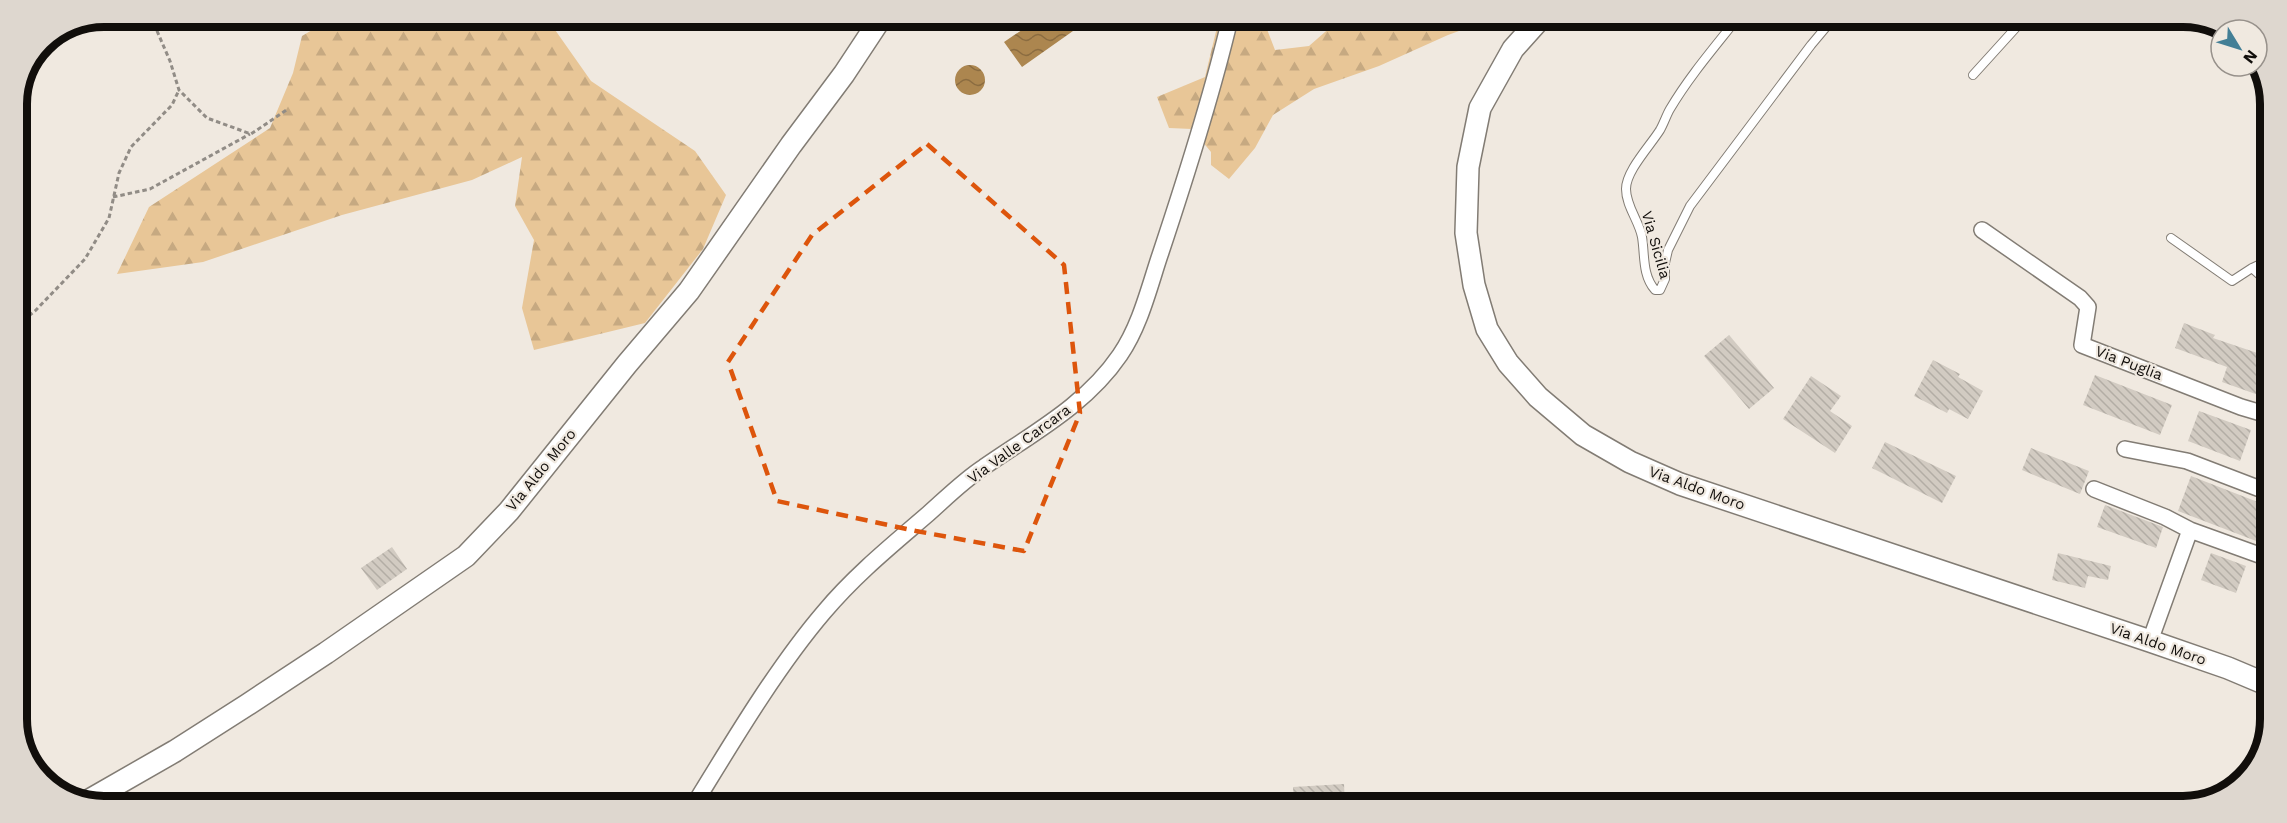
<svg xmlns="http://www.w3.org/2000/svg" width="2287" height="823" viewBox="0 0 2287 823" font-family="'Work Sans',sans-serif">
<defs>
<pattern id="forest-firs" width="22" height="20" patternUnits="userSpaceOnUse" patternTransform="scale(1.5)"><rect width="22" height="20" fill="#e8c697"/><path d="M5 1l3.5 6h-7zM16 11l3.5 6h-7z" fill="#c6a981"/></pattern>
<pattern id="water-waves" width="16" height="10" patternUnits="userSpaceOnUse" patternTransform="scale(1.5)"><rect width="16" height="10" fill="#ac864f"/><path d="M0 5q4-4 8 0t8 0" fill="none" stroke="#8b6c40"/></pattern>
<pattern id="building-back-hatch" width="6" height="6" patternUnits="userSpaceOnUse" patternTransform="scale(1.5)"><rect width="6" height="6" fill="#d2cbc2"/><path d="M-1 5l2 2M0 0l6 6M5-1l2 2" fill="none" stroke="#b3ada5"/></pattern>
</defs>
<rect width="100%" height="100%" fill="#f0e9e0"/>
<!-- forest -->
<path fill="url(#forest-firs)" d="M334 17H546L591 81 695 151 726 195 703 249 645 323 534 350 522 308 534 240 515 206 522 157 472 180 342 215 203 262 117 274 149 207 270 128 293 73 302 36Z
M1219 19H1263L1275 50 1309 46 1333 25 1330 19H1492L1448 35 1379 66 1314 89 1273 115 1255 148 1229 179 1211 165V152L1192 129 1169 128 1157 97 1205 77Z"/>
<!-- water -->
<path fill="url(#water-waves)" d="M1038 19H1064L1073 31 1022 67 1004 42Z
M955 80a15 15 0 1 1 30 0a15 15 0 1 1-30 0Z"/>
<!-- building -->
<path fill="url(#building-back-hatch)" d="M2184 323 2215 335 2213 338 2269 357 2268 385 2264 397 2222 382 2227 367 2175 348Z
M1729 335 1774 388 1749 409 1704 356Z
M1933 360 1960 374 1958 377 1983 391 1968 419 1949 409 1947 413 1914 396Z
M2095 375 2172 405 2160 435 2083 405Z
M1811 376 1841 396 1830 411 1852 426 1835 453 1783 419Z
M2199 411 2251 430 2240 461 2188 441Z
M1885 442 1956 476 1942 503 1872 468Z
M2031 448 2089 471 2080 494 2022 470Z
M2191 476 2268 506 2267 536 2264 544 2178 511Z
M2105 505 2163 527 2156 548 2097 527Z
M392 547 407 569 377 590 361 568Z
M2058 553 2111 566 2108 580 2088 576 2085 588 2052 580Z
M2211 553 2246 566 2236 593 2201 580Z
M1344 784 1345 805H1294L1293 787Z"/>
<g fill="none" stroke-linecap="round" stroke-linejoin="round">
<defs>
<path id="service" d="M1736 20C1713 49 1689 77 1670 109 1666 116 1664 123 1660 130 1650 146 1626 171 1626 189 1626 206 1639 221 1642 237 1645 255 1642 275 1655 290H1660L1665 279V263L1668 250 1690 206 1811 45 1832 20
M1973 75 2022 21
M2171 238 2232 281 2252 268 2269 260
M2252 268 2262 277 2269 279"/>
<path id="minor" d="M1982 230 2080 298 2088 307 2082 345 2241 407 2268 415
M2125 449 2187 461 2268 492
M2094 489 2165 517 2190 530 2150 641
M2190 530 2262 556
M695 803C733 741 777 667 824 612 855 575 892 545 928 514 946 498 964 480 984 467 1033 433 1086 405 1120 355 1140 326 1149 288 1160 255 1186 177 1211 99 1230 19"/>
<path id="secondary" d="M1539 20 1513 49 1480 108 1468 167 1466 233 1474 285 1487 329 1508 363 1538 397 1583 435 1630 462 1680 484 2150 641 2228 668 2266 684
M86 802 175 751 247 705 326 653 466 556 509 511 627 364 689 291 791 145 844 74 881 18"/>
</defs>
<!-- service casing -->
<use href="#service" stroke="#827c74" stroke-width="10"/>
<!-- minor casing -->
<use href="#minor" stroke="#827c74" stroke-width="18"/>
<!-- secondary casing -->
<use href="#secondary" stroke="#827c74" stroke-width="24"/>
<!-- path -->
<path stroke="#918c86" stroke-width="3" stroke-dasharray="4.5 3" stroke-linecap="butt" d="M151 17 170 61 179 90 207 118 251 134 288 109
M113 197 150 189 250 134
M17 325 35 311 85 259 109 218 119 173 131 147 172 105 179 90
M1201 804H1226"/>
<!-- service -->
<use href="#service" stroke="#fff" stroke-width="8"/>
<!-- minor -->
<use href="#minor" stroke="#fff" stroke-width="15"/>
<!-- secondary -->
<use href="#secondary" stroke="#fff" stroke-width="21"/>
</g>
<!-- marked area -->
<path fill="none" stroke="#dd550c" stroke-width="4.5" stroke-dasharray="12 8" stroke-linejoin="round" d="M927 144 1064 265 1080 413 1024 551 916 531 777 501 728 362 812 235Z"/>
<g text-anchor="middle" stroke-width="4.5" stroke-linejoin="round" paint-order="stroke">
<!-- street labels -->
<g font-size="15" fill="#110e0b" stroke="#f0e9e0">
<text transform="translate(1656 245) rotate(74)" y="5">Via Sicilia</text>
<text transform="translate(2129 363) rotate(21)" y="5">Via Puglia</text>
<text transform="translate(1019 444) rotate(-36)" y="5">Via Valle Carcara</text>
<text transform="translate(541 470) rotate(-51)" y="5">Via Aldo Moro</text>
<text transform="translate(1697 488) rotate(20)" y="5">Via Aldo Moro</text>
<text transform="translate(2158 644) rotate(19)" y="5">Via Aldo Moro</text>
</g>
</g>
<!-- crop -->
<path d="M0 0H2287V823H0ZM104 27H2183A77 77 0 0 1 2260 104V719A77 77 0 0 1 2183 796H104A77 77 0 0 1 27 719V104A77 77 0 0 1 104 27Z" fill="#ded7cf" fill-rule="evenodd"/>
<path fill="none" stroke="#110e0b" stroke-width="8" d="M104 27H2183A77 77 0 0 1 2260 104V719A77 77 0 0 1 2183 796H104A77 77 0 0 1 27 719V104A77 77 0 0 1 104 27Z"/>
<!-- north arrow -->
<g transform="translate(2239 48) rotate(128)"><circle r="28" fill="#f0e9e0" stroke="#97918b" stroke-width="1.5"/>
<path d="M0-4.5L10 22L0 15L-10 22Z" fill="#437f96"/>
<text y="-9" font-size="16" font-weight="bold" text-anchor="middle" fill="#110e0b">N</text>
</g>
</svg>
